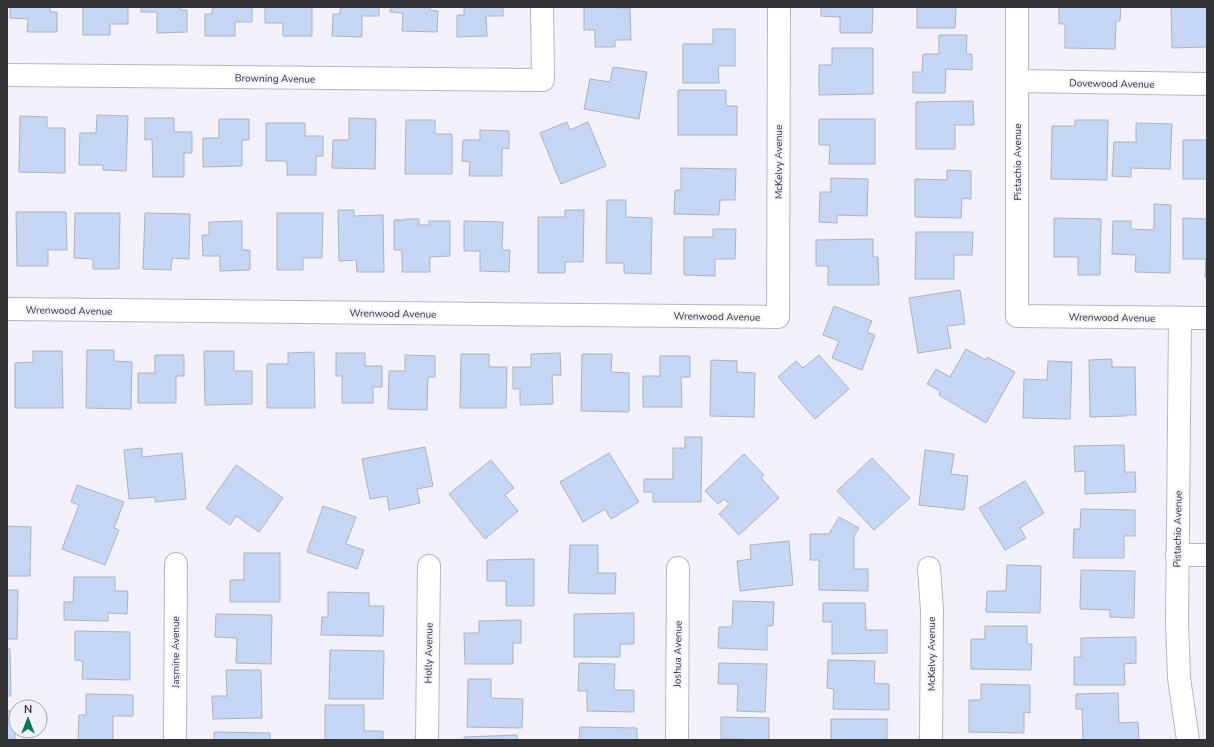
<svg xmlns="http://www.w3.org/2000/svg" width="1214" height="747" viewBox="0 0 1214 747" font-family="'Nunito Sans',sans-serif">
<rect width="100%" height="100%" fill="#f1f0fb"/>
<!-- building -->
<path fill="#c6d7f5" stroke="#adb2bb" d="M10 7H50V12H57V32H27L28 19 10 18Z
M83 7H128V24H110V35H83Z
M141 7H180V10H187V32L157 33V12H141Z
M212 7H252V22H235V36H205V14H212Z
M265 7H312V36H283V23H265Z
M340 7H379V16H362V37L332 36 333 14H340Z
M391 7H430V10L438 11 437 32 402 31 403 13 390 12Z
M464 7H503V16H486L487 36 457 37V15H464Z
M584 7 630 8 631 40H615V47H595V30H584Z
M821 7H873L872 33H840V17L821 16Z
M917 7H956L955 28H917Z
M1059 7H1121L1120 21H1116L1115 49 1065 48V24H1059Z
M1171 7H1207V47L1172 48Z
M713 29H735V66H718L719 83H683V44H713Z
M939 35H967L966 54H972V70L946 69 945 93H913V72H922L923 54H939Z
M832 48H873V94L819 95V65H832Z
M613 67 647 72 639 119 584 109 590 79 610 82Z
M678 90H726V106H737V135H678Z
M973 101 974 125H955V149H916V102Z
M97 115 128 116 126 171 103 170V165H79L80 133H96Z
M20 116 47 117V128H65V173L19 172Z
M145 118H174V132H192V153H184V177H153L152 139 145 140Z
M349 118 376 119 375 169 332 168 333 140H349Z
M219 119H249V140H242V166L203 167V138H219Z
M819 119H875V164H829L830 145H819Z
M406 120H435V134H452V174H405Z
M1075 120H1108L1107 180 1051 179 1052 126H1075Z
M1207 121V179H1183V140H1207Z
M567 122 570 130 588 122 606 166 561 184 540 133Z
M266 123H305V136H323V156H316V175H287V161H266Z
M1136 123 1172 124 1170 169 1131 168V177L1112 176 1114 142H1136Z
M480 130 509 131V149L502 148V176H469L470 162 462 161 463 140H480Z
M681 168 736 169 735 200H720L719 215 674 214 675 190H681Z
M947 170 971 171V199L962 198 961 218 915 217V179L947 180Z
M831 178 868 179 867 216 837 215V223L819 222 820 192H831Z
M607 200H626V217L652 218 651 274 624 273V263H606Z
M1154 204 1171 205 1170 273 1135 272 1136 255 1112 254 1113 221H1131V229L1154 230Z
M338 210H354V216L383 215 384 272H357L356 260 339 261Z
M565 210H584L583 262H565V273H538V217H565Z
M16 212H66L67 250H48V266H17Z
M75 213H120L119 269H93V259L74 258Z
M145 213 190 214 189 259 172 258 171 270 143 269Z
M277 213H323L322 258H303V270H277Z
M1054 218 1101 219 1100 275H1078V257H1054Z
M1183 218 1207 219V277H1205L1206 259H1183Z
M405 219H419V225H429V221H450V256L430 257V272H402V250H394V220H405Z
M242 221V250H250V270L220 271V256H203L202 235H209V222Z
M464 221 503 222 502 250H510L509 272 480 271V251H464Z
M713 229H736L735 259H715V276L684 275V237H713Z
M916 232H973L972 255H954V279H915Z
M873 239V257H878L879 285H828V266H816V240Z
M960 290 965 324 947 326 951 348 918 353 909 298Z
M834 306 872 321 867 332 875 335 862 370 832 358 839 341 823 335Z
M966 349 986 360 987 357 1015 372 986 423 939 395 940 391 927 384 936 369 950 377Z
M87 350H114V361L132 362 131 409 86 408Z
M33 351H62L63 408H15V363L33 362Z
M204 351H234V371H252V404L205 405Z
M314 352 315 408H267V364H288V353Z
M336 353H365V366H382V387H373V403H342V376H336Z
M560 353 561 375H552L553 404 520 405V389H513V367H531V354Z
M461 354H489V367H507L506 408H460Z
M582 354H612L611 372 629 373V412L581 411Z
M155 355H184V376H176V403H138V373H155Z
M405 355 435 356V377H428L427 410 388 409 389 371H405Z
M819 355 849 389 815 419 778 377 796 361 803 368Z
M660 356H690V377H681L682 407H643V376H660Z
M1112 359V367H1135L1136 415H1126V416L1090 417 1089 360Z
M711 360 737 361V372L755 373 754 417 710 416Z
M1048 361 1072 362 1070 419 1023 418 1024 379 1047 380Z
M685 437H702L701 502H653V492H644V479H673V448H685Z
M1124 445 1125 472H1135L1136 492 1085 494V471L1075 472 1074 446Z
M425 447 433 486 417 489 420 503 389 510 387 496 370 499 362 459Z
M142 448V457L182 453 186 499 155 502V497L129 499 124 450Z
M925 450 954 454 951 474 968 476 964 510 919 505Z
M609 453 639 502 611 519 605 509 583 522 560 482Z
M744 454 764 475 761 478 779 498 739 535 719 514 729 504 724 499 718 504 705 491Z
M872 458 910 498 874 530 837 491Z
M491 460 514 488 505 495 518 511 485 539 449 494Z
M236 465 283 498 259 532 236 516 230 525 206 508Z
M1025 481 1044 513 1020 528 1026 538 1005 550 979 508Z
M77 485 124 502 114 528 119 530 105 565 62 549 79 505 71 502Z
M323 506 356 517 346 544 364 550 357 569 307 552Z
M1081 509 1135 510V536H1124V558H1073L1074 529H1080Z
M839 517 859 528 854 536V569H868V591L819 590V560H810V534H829Z
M7 526 31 527 30 576H7Z
M789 541 793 585 740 591 737 561 751 559 750 545Z
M570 545H598V573H616L615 594 568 593Z
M244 553H280V602H230V580H244Z
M534 559V606H506V581H487V560Z
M1007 565 1041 566 1040 613 986 612 987 591H1006Z
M1081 570 1135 571 1134 618 1110 617V610L1080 609Z
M74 577H115V591H128L127 614 108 613V621L64 620V602H73Z
M7 590H18L17 639H7Z
M328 592 369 593V606H384L383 636 321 635 322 617H328Z
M733 601 774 602 773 626H767V650L718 648 719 627H732Z
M823 603H865L866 630H887V653L832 654V622H823Z
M634 613V644H620V657H574V614Z
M216 614 272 615 271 664 236 663 237 638 215 637Z
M521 620V643H513V664H465L464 633H479V621Z
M985 626H1027V644H1032L1031 670 971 669V639H985Z
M75 631 130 632V680L82 679 83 661 75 660Z
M1136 637V663L1124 664 1125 685H1074V657H1081V638Z
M7 649H10L11 696H7Z
M330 650 384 651 383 699H329Z
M828 660 875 661 874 683 889 684V710L833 709 834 689 827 688Z
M579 663 615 664 614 690H634V712L587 711V691H578Z
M719 663 767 664 765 712 737 711 738 684H718Z
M226 670H261L262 718 213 719 212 696H227Z
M468 679H491V698L523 699 522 728 467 727Z
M981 684 1030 685V713L1024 712V733L969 732V700H981Z
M1118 693 1119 723 1138 722 1139 740H1083L1082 709H1076V694Z
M86 694 133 695V716H113V740H78L79 715H86Z
M325 705H364V731H383V740H325Z
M7 711H14L15 740H7Z
M721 717 769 718V740L721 739Z
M831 719H887V740H831Z
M580 727 637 728V740H579Z
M214 732 270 733V740H214Z
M517 735V740H464V737Z"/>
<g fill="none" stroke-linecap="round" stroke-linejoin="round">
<defs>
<path id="minor" d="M1017 7V316L1207 318
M7 75 543 80 542 7
M1017 81 1207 84
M7 309 778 317 779 7
M1180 318 1177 623 1179 678 1188 740
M1177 555H1207
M929 568 932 610 931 740
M175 740 176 564
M427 740 429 566
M677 740 678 568"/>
</defs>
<!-- minor casing -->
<use href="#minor" stroke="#b7b6c0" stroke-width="24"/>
<!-- minor -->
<use href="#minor" stroke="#fff" stroke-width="22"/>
</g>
<g text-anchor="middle" stroke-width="3.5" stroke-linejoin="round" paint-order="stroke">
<!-- street labels -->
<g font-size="10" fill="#333337" stroke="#f1f0fb">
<text transform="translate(275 78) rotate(1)" y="4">Browning Avenue</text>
<text transform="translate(1112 83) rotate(1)" y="4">Dovewood Avenue</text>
<text transform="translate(778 162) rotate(-90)" y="4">McKelvy Avenue</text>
<text transform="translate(1017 162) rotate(-90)" y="4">Pistachio Avenue</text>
<text transform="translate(69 310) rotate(1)" y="4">Wrenwood Avenue</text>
<text transform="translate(393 313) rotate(1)" y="4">Wrenwood Avenue</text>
<text transform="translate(717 316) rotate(1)" y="4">Wrenwood Avenue</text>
<text transform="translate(1112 317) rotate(1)" y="4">Wrenwood Avenue</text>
<text transform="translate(1177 529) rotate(-89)" y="4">Pistachio Avenue</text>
<text transform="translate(175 652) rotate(-90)" y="4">Jasmine Avenue</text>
<text transform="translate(428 653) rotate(-89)" y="4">Holly Avenue</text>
<text transform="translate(677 654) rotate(-89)" y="4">Joshua Avenue</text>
<text transform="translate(931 654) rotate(-90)" y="4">McKelvy Avenue</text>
</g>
</g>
<!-- border -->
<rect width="1214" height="747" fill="none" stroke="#333337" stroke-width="16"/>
<!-- north arrow -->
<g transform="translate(28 719)"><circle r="19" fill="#f1f0fb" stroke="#a5a4ad"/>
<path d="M0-3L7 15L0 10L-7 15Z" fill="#10764e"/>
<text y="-6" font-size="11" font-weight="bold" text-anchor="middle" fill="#333337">N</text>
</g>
</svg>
